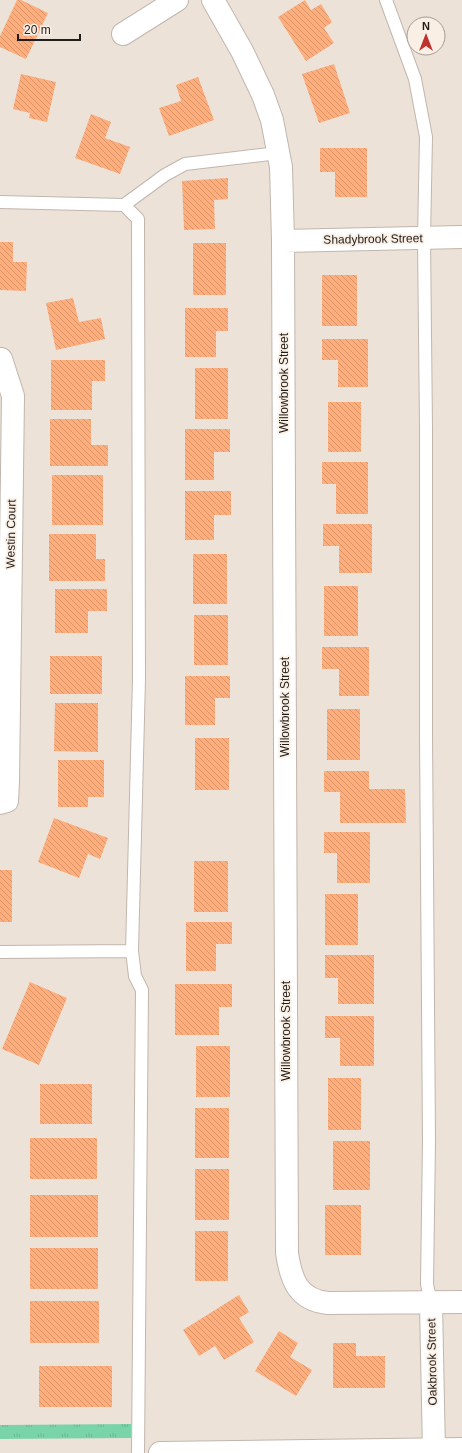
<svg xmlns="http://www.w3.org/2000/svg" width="462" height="1453" viewBox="0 0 462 1453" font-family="Arial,sans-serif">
<defs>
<pattern id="grass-tufts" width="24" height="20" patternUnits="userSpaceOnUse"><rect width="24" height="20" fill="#7ad4a9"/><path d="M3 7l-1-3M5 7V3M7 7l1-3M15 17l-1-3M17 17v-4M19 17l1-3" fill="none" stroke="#69b691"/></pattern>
<pattern id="building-back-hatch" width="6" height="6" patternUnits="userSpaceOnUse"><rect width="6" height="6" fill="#ffad7b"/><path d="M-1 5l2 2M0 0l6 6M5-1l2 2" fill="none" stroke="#da946a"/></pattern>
</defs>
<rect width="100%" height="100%" fill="#ede2d8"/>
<!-- grass -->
<path fill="url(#grass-tufts)" d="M131 1424V1438L0 1439V1425Z"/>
<!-- building -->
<path fill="url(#building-back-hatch)" d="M17 0H21L48 13 26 59 0 47V36Z
M305 0 311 10 321 4 332 22 324 28 334 43 306 61 278 17Z
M334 64 350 113 319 123 302 74Z
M21 74 56 82 47 122 29 118 30 113 13 109Z
M198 77 214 120 169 136 159 108 181 101 176 85Z
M91 114 111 122 105 138 130 147 120 174 75 158Z
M320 148H367V197H335V172H320Z
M228 178V199L214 200 215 229 184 230 182 181Z
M0 242H13V262H27L26 291 0 290Z
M193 243H226V295H193Z
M322 275H357V326H322Z
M73 298 79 322 101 318 105 339 56 350 46 303Z
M185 308H228V331H216V357H185Z
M322 339H368V387H338V360H322Z
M51 360H105V381H92V410H51Z
M195 368H228V419H195Z
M328 402H361V452H328Z
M50 419H91V445H108V466H50Z
M185 429H230V452H214V480H185Z
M322 462H368V514H336V484H322Z
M52 475H103V525H52Z
M185 491H231V515H214V540H185Z
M323 524H372V573H339V546H323Z
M49 534H96V559H105V581H49Z
M193 554H227V604H193Z
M324 586H358V636H324Z
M55 589H107V611H88V633H55Z
M194 615H228V665H194Z
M322 647H369V696H339V669H322Z
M50 656H102V694H50Z
M185 676H230V698H215V725H185Z
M55 703H98V752L54 751Z
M327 709H360V760H327Z
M195 738H229V790H195Z
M58 760H104V797H88V807H58Z
M324 771H369V789H405L406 823H340V792H324Z
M54 818 108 838 100 859 88 854 79 878 38 862Z
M324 832H370V883H337V853H324Z
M194 861H228V912H194Z
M0 870H12V922H0Z
M325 894H358V945H325Z
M186 922H232V944H216V971H186Z
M325 955H374V1004H338V978H325Z
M30 982 67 998 39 1065 2 1049Z
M175 984H232V1007H219V1035H175Z
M325 1016H374V1066H340V1038H325Z
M196 1046H230V1097H196Z
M328 1078H361V1130H328Z
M40 1084H92V1124H40Z
M195 1108H229V1158H195Z
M30 1138H97V1179H30Z
M333 1141H370V1190H333Z
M195 1169H229V1220H195Z
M30 1195H98V1237H30Z
M325 1205H361V1255H325Z
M195 1231H228V1281H195Z
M30 1248H98V1289H30Z
M239 1295 249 1312 239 1318 254 1342 224 1360 215 1346 199 1356 183 1330Z
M30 1301H99V1343H30Z
M279 1331 298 1343 290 1357 312 1370 296 1396 255 1371Z
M333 1343H356V1356H385V1388H333Z
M39 1366H112V1407H39Z"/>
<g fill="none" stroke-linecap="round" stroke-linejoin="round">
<defs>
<path id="lane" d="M386 0 415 79 426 137 424 238 426 429V735L429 1141 427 1284 431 1303
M0 202 124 205 165 175 185 164 278 153
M124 205 138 219 139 679 132 951 135 976 142 990 138 1453
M0 952 132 951"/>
<path id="street" d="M213 0 242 51 263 95 272 120 281 167 283 241 287 1253C291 1280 298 1300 328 1303L462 1302
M123 34 177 0
M283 241 462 237
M0 803 7 801 8 782 13 396 1 359
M431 1303 434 1453"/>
<path id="secondary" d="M160 1453 462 1449"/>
</defs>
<!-- lane casing -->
<use href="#lane" stroke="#c1b6ad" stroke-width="14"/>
<!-- street casing -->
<use href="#street" stroke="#c1b6ad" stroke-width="24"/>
<!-- secondary casing -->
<use href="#secondary" stroke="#c1b6ad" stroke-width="24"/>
<!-- lane -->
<use href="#lane" stroke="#fff" stroke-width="12"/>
<!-- street -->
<use href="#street" stroke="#fff" stroke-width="22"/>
<!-- secondary -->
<use href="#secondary" stroke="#fff" stroke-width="22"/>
</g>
<g text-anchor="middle" stroke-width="3.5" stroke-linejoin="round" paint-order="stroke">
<!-- street labels -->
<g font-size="12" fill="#211d1a" stroke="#faefe5">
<text transform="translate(373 239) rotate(-1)" y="4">Shadybrook Street</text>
<text transform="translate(284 383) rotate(-90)" y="4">Willowbrook Street</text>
<text transform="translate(11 534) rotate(-89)" y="4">Westin Court</text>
<text transform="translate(285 707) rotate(-90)" y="4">Willowbrook Street</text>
<text transform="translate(286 1031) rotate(-90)" y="4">Willowbrook Street</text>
<text transform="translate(432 1362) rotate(-91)" y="4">Oakbrook Street</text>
</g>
</g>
<!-- north arrow -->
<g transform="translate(426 36)"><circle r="19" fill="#faefe5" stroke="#a39b94"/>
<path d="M0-3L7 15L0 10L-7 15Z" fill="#c0322e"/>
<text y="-6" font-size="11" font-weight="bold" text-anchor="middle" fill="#211d1a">N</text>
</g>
<!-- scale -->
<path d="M18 34v6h62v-6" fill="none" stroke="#211d1a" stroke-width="2"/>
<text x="24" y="34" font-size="12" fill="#211d1a" stroke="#faefe5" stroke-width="3" paint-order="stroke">20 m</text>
</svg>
